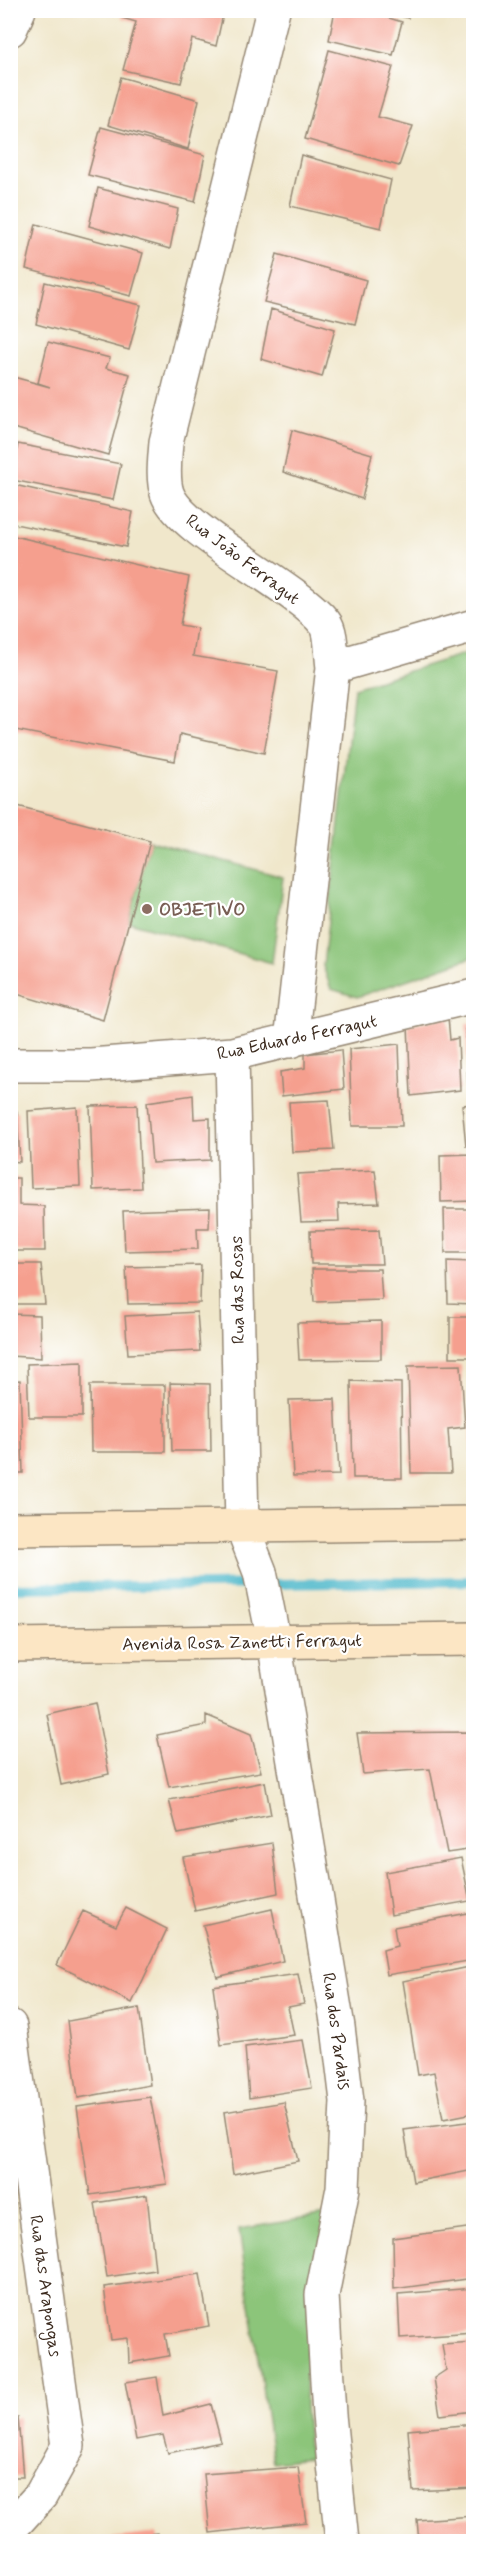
<svg xmlns="http://www.w3.org/2000/svg" width="484" height="2552" viewBox="0 0 484 2552" font-family="Mynerve,sans-serif">
<rect width="100%" height="100%" fill="#fff"/>
<filter id="ink" filterUnits="userSpaceOnUse"><feTurbulence type="fractalNoise" baseFrequency=".0167" numOctaves="2"/><feDisplacementMap in="SourceGraphic" scale="12" xChannelSelector="R" yChannelSelector="G"/><feConvolveMatrix kernelMatrix="1 2 1 2 8 2 1 2 1" color-interpolation-filters="sRGB"/></filter>
<filter id="wash" filterUnits="userSpaceOnUse"><feTurbulence type="fractalNoise" baseFrequency=".008" numOctaves="4" result="noise"/><feDisplacementMap in="SourceGraphic" scale="24" xChannelSelector="R" yChannelSelector="G"/><feGaussianBlur stdDeviation="1.35" result="paint"/><feColorMatrix in="noise" values="0 0 0 0 0 0 0 0 0 0 0 0 0 0 0 0 0 1.4 0 .05"/><feComposite in="paint" operator="in"/></filter>
<g filter="url(#wash)">
<rect width="100%" height="100%" fill="#f0e7cb"/>
<!-- green -->
<path fill="#8cc57a" stroke="#64784c" stroke-width="1.5" d="M473 651V957L357 997 331 989 323 966 354 688Z
M150 841 283 877 272 963 129 922Z
M327 2215 306 2359 305 2406 309 2458 273 2462 239 2229Z"/>
<g fill="none" stroke-linecap="round" stroke-linejoin="round">
<!-- stream -->
<path stroke="#4db8ca" stroke-width="10" d="M10 1588 474 1581"/>
</g>
<g id="blocks">
<!-- building -->
<path fill="#f59f8e" d="M124 10H224L216 46 192 39 181 83 123 70 136 22 122 18Z
M335 10H363L402 22 393 55 329 40Z
M378 10H410L408 18Z
M329 50 393 67 378 117 413 126 399 166 305 139Z
M121 77 199 100 188 149 108 125Z
M101 127 205 155 195 202 88 175Z
M301 155 391 180 381 228 290 206Z
M98 188 178 209 170 249 89 226Z
M36 224 143 253 131 296 26 269Z
M277 254 366 280 355 324 264 302Z
M45 282 141 305 129 350 36 324Z
M271 309 335 329 322 377 261 359Z
M48 342 110 358 106 368 130 374 108 455 10 427V376L50 387 38 383Z
M292 430 372 454 362 499 283 472Z
M18 444 121 464 113 500 12 480Z
M10 484 133 512 126 547 10 523Z
M10 535 189 577 180 625 197 628 193 656 278 671 264 753 180 734 175 761 10 729Z
M10 804 150 841 103 1020 10 992Z
M448 1017 450 1040 458 1038 460 1090 411 1096 408 1025Z
M474 1023V1097H468L466 1024Z
M399 1044 402 1126H352L349 1049Z
M341 1050 344 1089 282 1096 280 1072 305 1068V1054Z
M193 1095 194 1119 210 1118V1160L152 1163 147 1102Z
M329 1100 334 1150 292 1152 289 1102Z
M474 1104V1146H466L462 1105Z
M137 1105 141 1188 93 1190 90 1106Z
M77 1107 80 1186 31 1188 28 1111Z
M17 1111 20 1162 10 1161V1112Z
M474 1154V1201L441 1202 440 1155Z
M375 1170 379 1203 338 1204 339 1221 301 1222 297 1174Z
M10 1178H19V1205L44 1206 45 1251H10Z
M210 1208 209 1228H197L198 1249 125 1251 123 1211Z
M444 1209H474V1253H445Z
M379 1230 382 1264H311L310 1231Z
M447 1261 474 1262V1304L448 1303Z
M10 1264H41L45 1304H10Z
M201 1265 200 1303 128 1304 126 1267Z
M312 1269H380L382 1300 314 1302Z
M197 1312 200 1351 128 1354 125 1316Z
M10 1314 40 1315 41 1358 10 1356Z
M450 1317H474V1357H450Z
M381 1321V1359L299 1360 297 1323Z
M82 1362V1417H29L27 1364Z
M461 1365 465 1427 448 1429 451 1473H411L408 1366Z
M20 1380 23 1473H10V1381Z
M351 1381 401 1383 402 1478H353Z
M170 1383 210 1384 211 1451H172Z
M90 1385H165V1452H91Z
M471 1385H474V1477H471Z
M335 1399 339 1475 293 1476 289 1400Z
M95 1703 109 1774 61 1785 47 1714Z
M206 1715 251 1734 261 1772 169 1787 157 1735 206 1725Z
M474 1732V1849L447 1853 430 1769 363 1774 357 1733Z
M265 1782 271 1815 178 1834 169 1800Z
M272 1843 278 1893 195 1911 183 1857Z
M461 1858 470 1901 391 1915 385 1872Z
M126 1908 167 1929 132 2003 57 1965 83 1911 116 1926Z
M272 1909 283 1961 217 1977 203 1925Z
M468 1913 474 1960 387 1975 383 1950 397 1946 394 1927Z
M474 1966V2113L443 2119 434 2072 418 2075 403 1981Z
M298 1974 304 2004 288 2007 294 2035 221 2045 213 1986Z
M139 2008 150 2085 78 2098 68 2021Z
M303 2040 312 2088 249 2098 245 2047Z
M150 2097 167 2184 90 2195 77 2107Z
M284 2102 298 2161 233 2174 224 2112Z
M474 2121V2170L413 2182 404 2130Z
M147 2195 155 2270 107 2277 95 2203Z
M474 2227V2278L394 2289 393 2238Z
M200 2274 209 2326 165 2334 169 2356 129 2363 128 2338 111 2340 104 2287Z
M474 2288V2333L400 2338 398 2294Z
M474 2342V2411L440 2415 434 2378 446 2370 442 2344Z
M157 2377 163 2416 211 2404 221 2442 168 2453 163 2435 136 2440 125 2382Z
M10 2418H18L23 2477H10Z
M474 2424V2488L413 2491 408 2430Z
M298 2467 306 2522 210 2533 204 2474Z
M474 2516V2542H419L417 2520Z
M157 2533 159 2542H96V2540Z
M303 2537 304 2542H278V2540Z"/>
</g>
</g>
<g filter="url(#ink)">
<use href="#blocks" fill-opacity="0" stroke="#968874" stroke-width="1.5"/>
<g fill="none" stroke-linecap="round" stroke-linejoin="round">
<defs>
<path id="minor" d="M273 10 166 442C165 458 162 478 167 493 180 532 293 583 325 623 332 632 331 656 333 667L291 1041
M10 30 19 10
M333 667 474 626
M232 1054 242 1526 260 1572 274 1641 338 2027 347 2101 343 2188 322 2295 329 2415 342 2542
M10 1065H91L232 1054 474 996
M10 2026 68 2446 41 2495 10 2529"/>
<path id="secondary" d="M10 1529 474 1523
M10 1645 474 1639"/>
</defs>
<!-- minor casing -->
<use href="#minor" stroke="#968874" stroke-width="36"/>
<!-- secondary casing -->
<use href="#secondary" stroke="#968874" stroke-width="36"/>
<!-- minor -->
<use href="#minor" stroke="#fff" stroke-width="33"/>
<!-- secondary -->
<use href="#secondary" stroke="#fce6c4" stroke-width="33"/>
</g>
</g>
<!-- markers -->
<circle fill="#8d6e63" stroke="#fff" stroke-width="2" cx="147" cy="909" r="6"/>
<g text-anchor="middle" stroke-width="4.5" stroke-linejoin="round" paint-order="stroke">
<!-- street labels -->
<g font-size="18" fill="#3b2a1e" stroke="#fff">
<text transform="translate(243 559) rotate(37)" y="6">Rua João Ferragut</text>
<text transform="translate(297 1037) rotate(-12)" y="6">Rua Eduardo Ferragut</text>
<text transform="translate(237 1290) rotate(-91)" y="6">Rua das Rosas</text>
<text transform="translate(242 1642) rotate(-1)" y="6">Avenida Rosa Zanetti Ferragut</text>
<text transform="translate(337 2031) rotate(82)" y="6">Rua dos Pardais</text>
<text transform="translate(46 2286) rotate(82)" y="6">Rua das Arapongas</text>
</g>
<!-- education labels -->
<g font-size="18" font-weight="bold" fill="#785e54" stroke="#fff" text-anchor="start">
<text x="159" y="915">OBJETIVO</text>
</g>
</g>
<!-- margin -->
<rect width="484" height="2552" fill="none" stroke="#fff" stroke-width="36"/>
</svg>
